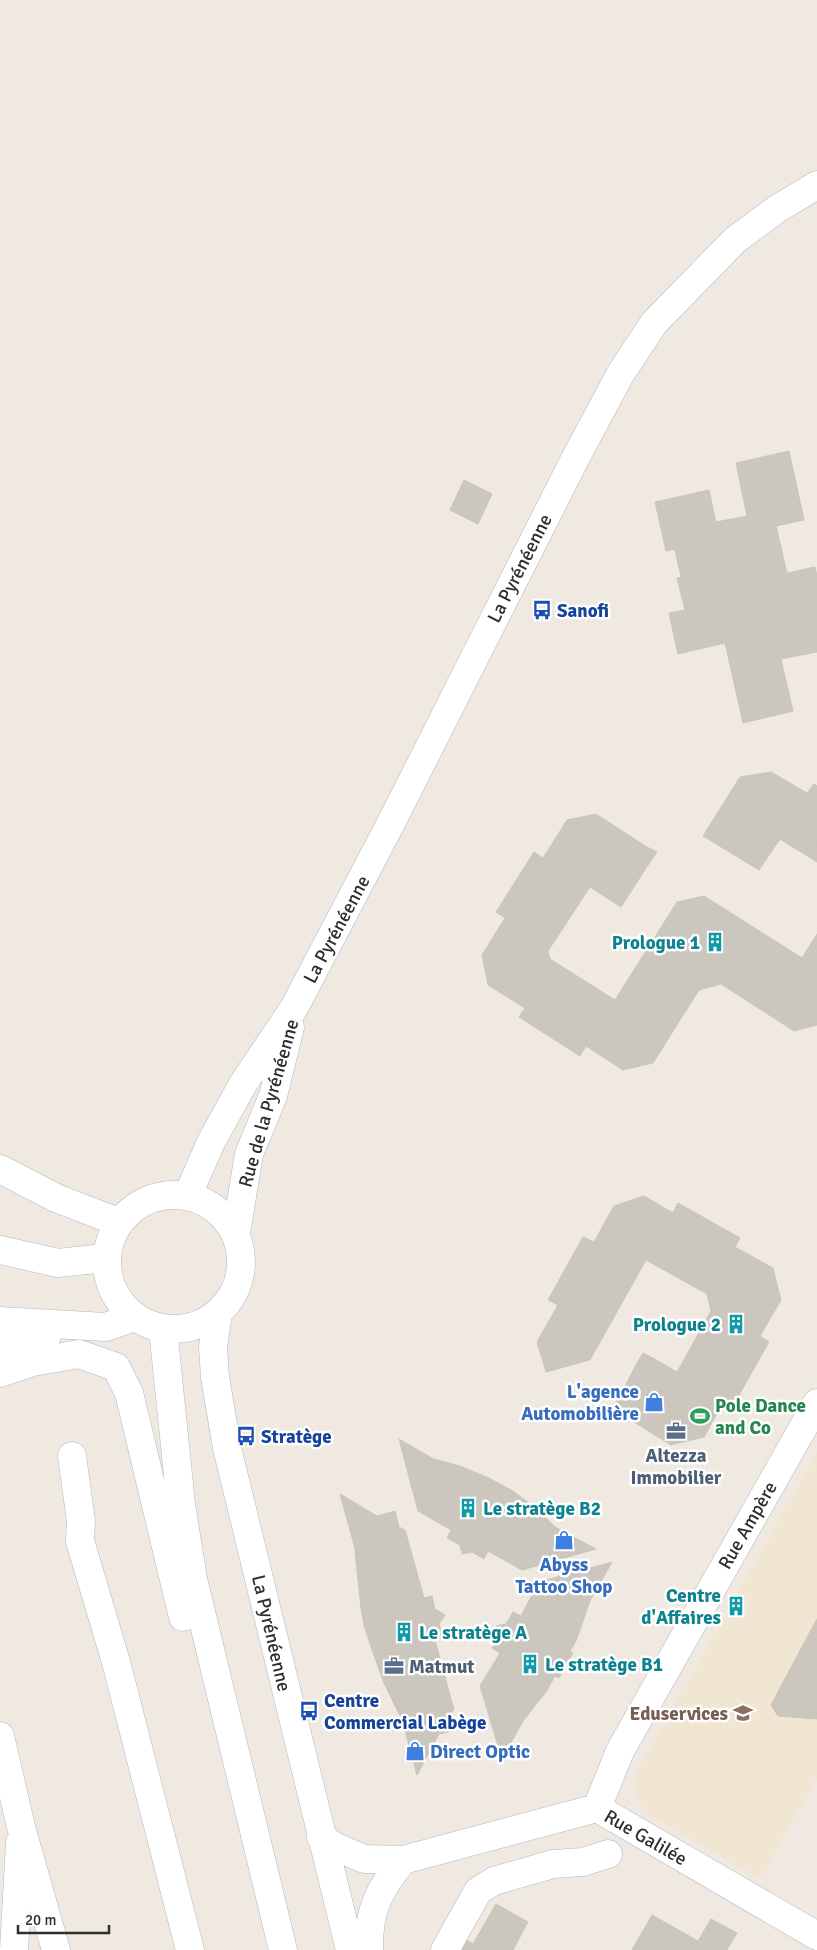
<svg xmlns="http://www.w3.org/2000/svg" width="817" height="1950" viewBox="0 0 817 1950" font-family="Signika,sans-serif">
<rect width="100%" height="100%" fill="#efe9e1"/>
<!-- education -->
<path fill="#f0e6d1" d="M817 1453V1778L760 1879 649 1815 638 1802 635 1781 640 1766 726 1614 740 1622 751 1603 737 1594Z"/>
<!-- building -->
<path fill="#cbc7bf" stroke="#cbc5ba" d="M789 451 804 520 776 526 787 573 815 567 817 576V652L781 659 793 711 743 723 725 643 678 654 669 613 685 610 677 578 692 575 685 547 666 551 655 502 709 490 716 522 747 516 736 463Z
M464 480 492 494 478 524 450 510Z
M685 547 692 575 681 577 675 550Z
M771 772 807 793 814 784 817 786V862L780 839 759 870 703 836 740 777Z
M596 814 647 847 650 862 621 907 590 887 548 951 550 959 615 1000 665 921 723 908 802 958 817 934V1025L794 1031 721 984 699 990 653 1063 623 1070 586 1046 580 1056 519 1017 525 1008 488 985 482 955 505 918 496 912 534 852 543 858 567 820Z
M817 843V862L809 856Z
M647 847 657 852 650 862Z
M704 896 723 908 665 921 677 902Z
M644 1196 673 1213 678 1203 740 1238 735 1247 773 1268 781 1300 760 1336 769 1342 734 1404 725 1399 704 1437 671 1445 613 1409 637 1363 653 1358 677 1372 711 1311 707 1294 646 1260 590 1360 546 1372 537 1342 558 1305 548 1300 583 1237 594 1242 614 1206Z
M643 1353 653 1358 637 1363Z
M399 1439 477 1484 488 1481 489 1478 513 1491 512 1504 596 1549 522 1570 488 1551 484 1559 472 1552 462 1554 460 1545 447 1538 451 1530 418 1511Z
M434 1459 460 1466 489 1478 488 1481 477 1484Z
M513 1491 537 1509 555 1527 512 1504Z
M340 1494 377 1516 395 1511 399 1527 405 1530 424 1598 432 1596 435 1609 445 1615 439 1624 444 1639 435 1640 454 1710 450 1714 455 1730 439 1734 417 1775 384 1653 378 1648 372 1650 364 1625 374 1617Z
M355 1551 374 1617 364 1625 361 1609Z
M612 1562 590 1601 576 1641 570 1651 573 1653 559 1678 555 1676 546 1692 523 1721 502 1759 480 1686 500 1653 492 1648 499 1636 496 1626 506 1624 513 1612 521 1616 539 1582Z
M735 1597 744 1602 737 1614 729 1609Z
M817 1619V1630L815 1634 810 1632Z
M817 1630V1719L778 1716 771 1705 810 1632 815 1634Z
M378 1648 384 1653 402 1720 384 1683 372 1650Z
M496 1904 528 1922 513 1950H453L460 1936 473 1944Z
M652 1915 698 1941 711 1919 737 1933 727 1950H632Z"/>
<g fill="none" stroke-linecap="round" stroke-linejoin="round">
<defs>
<path id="minor" d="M0 1169 56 1198 118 1222
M107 1262a67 67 0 1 1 134 0a67 67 0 1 1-134 0Z
M188 1195 211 1142 243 1084 294 1008 392 821 576 457 621 373 654 323 735 240 777 209 817 185
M236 1233 249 1154 273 1096 290 1027
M0 1250 58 1263 105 1258
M218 1313 213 1347 215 1377 227 1448 350 1950
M0 1321 106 1327 134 1317
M163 1329 181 1504 193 1579 283 1950
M0 1349 47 1336 48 1324
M0 1373 33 1362 79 1354 116 1367 129 1393 183 1617
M72 1456 81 1521 80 1541 116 1662 190 1950
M0 1736 21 1827 56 1950
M597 1808 620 1751 817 1403
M321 1837 334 1846 364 1859 403 1860 597 1808 817 1936
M14 1950 20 1843
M369 1950C368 1910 379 1890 403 1860
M445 1950 478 1891 494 1881 553 1864 583 1862 608 1854"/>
</defs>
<!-- minor casing -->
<use href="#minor" stroke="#b4b7c1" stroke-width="29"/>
<!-- minor -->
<use href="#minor" stroke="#fff" stroke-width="28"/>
</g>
<!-- icons -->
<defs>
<symbol id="bus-bare" viewBox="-9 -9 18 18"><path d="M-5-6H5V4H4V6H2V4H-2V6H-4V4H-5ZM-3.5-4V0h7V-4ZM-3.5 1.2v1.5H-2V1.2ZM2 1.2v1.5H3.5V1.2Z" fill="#1a4fb4" stroke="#fff" stroke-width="2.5" paint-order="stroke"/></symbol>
<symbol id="building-bare" viewBox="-9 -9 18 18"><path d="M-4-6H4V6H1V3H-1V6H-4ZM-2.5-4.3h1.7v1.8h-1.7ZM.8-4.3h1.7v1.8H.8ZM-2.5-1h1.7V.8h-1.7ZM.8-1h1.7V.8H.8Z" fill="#0f9aa8" stroke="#fff" stroke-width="2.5" paint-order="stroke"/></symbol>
<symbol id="shop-bare" viewBox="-9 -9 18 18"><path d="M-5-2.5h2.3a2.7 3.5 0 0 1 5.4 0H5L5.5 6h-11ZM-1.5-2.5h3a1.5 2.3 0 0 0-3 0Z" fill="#3f7fe0" stroke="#fff" stroke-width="2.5" paint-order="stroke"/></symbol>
<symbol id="stadium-bare" viewBox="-9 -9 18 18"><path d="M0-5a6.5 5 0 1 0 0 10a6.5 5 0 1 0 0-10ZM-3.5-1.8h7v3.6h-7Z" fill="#2e9e5b" stroke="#fff" stroke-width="2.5" paint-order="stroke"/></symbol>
<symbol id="office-bare" viewBox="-9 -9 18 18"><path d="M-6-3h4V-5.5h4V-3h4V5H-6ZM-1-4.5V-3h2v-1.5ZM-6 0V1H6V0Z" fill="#5c6f8a" stroke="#fff" stroke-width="2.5" paint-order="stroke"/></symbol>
<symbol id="university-bare" viewBox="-9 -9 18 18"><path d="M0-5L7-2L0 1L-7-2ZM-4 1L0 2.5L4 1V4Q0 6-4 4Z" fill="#8d6e63" stroke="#fff" stroke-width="2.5" paint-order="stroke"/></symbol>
</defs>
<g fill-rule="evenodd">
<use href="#bus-bare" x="528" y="596" width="28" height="28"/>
<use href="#building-bare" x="701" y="928" width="28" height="28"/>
<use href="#building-bare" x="722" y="1310" width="28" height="28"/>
<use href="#shop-bare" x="640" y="1388" width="28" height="28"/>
<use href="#stadium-bare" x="686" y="1402" width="28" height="28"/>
<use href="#office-bare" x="662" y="1417" width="28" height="28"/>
<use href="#bus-bare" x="232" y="1422" width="28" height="28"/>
<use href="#building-bare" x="454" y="1494" width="28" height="28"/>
<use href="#shop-bare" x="550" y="1526" width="28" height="28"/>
<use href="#building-bare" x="722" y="1592" width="28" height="28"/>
<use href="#building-bare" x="390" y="1618" width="28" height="28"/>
<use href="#building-bare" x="516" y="1650" width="28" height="28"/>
<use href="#office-bare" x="380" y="1652" width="28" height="28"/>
<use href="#bus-bare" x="295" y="1697" width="28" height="28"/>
<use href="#university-bare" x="729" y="1699" width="28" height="28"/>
<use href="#shop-bare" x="401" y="1737" width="28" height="28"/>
</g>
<g text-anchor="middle" stroke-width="5" stroke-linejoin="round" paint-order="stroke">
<!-- street labels -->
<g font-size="19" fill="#2e2e2e" stroke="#fff">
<text transform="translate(519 568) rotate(-63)" y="7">La Pyrénéenne</text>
<text transform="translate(336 929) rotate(-62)" y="7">La Pyrénéenne</text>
<text transform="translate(268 1103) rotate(-74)" y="7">Rue de la Pyrénéenne</text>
<text transform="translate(747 1525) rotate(-60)" y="7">Rue Ampère</text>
<text transform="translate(272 1633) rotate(77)" y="7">La Pyrénéenne</text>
<text transform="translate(646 1837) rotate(30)" y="7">Rue Galilée</text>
</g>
<!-- transit labels -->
<g font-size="19" font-weight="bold" fill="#164399" stroke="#fff" text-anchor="start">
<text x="557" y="617">Sanofi</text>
<text x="261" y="1443">Stratège</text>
<text x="324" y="1707">Centre<tspan x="324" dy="22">Commercial Labège</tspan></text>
</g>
<!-- culture labels -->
<g font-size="19" font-weight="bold" fill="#0d838f" stroke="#fff" text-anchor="end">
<text x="700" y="949">Prologue 1</text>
<text x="721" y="1331">Prologue 2</text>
<text x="483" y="1515" text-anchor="start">Le stratège B2</text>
<text x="721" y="1602">Centre<tspan x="721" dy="22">d'Affaires</tspan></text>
<text x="419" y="1639" text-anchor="start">Le stratège A</text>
<text x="545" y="1671" text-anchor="start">Le stratège B1</text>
</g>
<!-- shop labels -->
<g font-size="19" font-weight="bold" fill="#366cbe" stroke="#fff" text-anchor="end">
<text x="639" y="1398">L'agence<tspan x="639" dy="22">Automobilière</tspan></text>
<text x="564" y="1571" text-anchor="middle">Abyss<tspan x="564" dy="22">Tattoo Shop</tspan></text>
<text x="430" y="1758" text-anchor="start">Direct Optic</text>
</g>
<!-- leisure labels -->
<g font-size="19" font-weight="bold" fill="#27864d" stroke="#fff" text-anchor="start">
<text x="715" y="1412">Pole Dance<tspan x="715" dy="22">and Co</tspan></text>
</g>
<!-- service labels -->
<g font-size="19" font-weight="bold" fill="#4e5e75" stroke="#fff">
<text x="676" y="1462">Altezza<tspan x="676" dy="22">Immobilier</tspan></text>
<text x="409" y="1673" text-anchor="start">Matmut</text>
</g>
<!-- education labels -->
<g font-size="19" font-weight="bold" fill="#785e54" stroke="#fff" text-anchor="end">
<text x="728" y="1720">Eduservices</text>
</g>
</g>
<!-- scale -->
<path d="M18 1925v8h91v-8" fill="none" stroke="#2e2e2e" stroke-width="2.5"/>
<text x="25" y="1925" font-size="15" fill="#2e2e2e" stroke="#ffffff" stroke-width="4" paint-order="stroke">20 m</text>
</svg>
